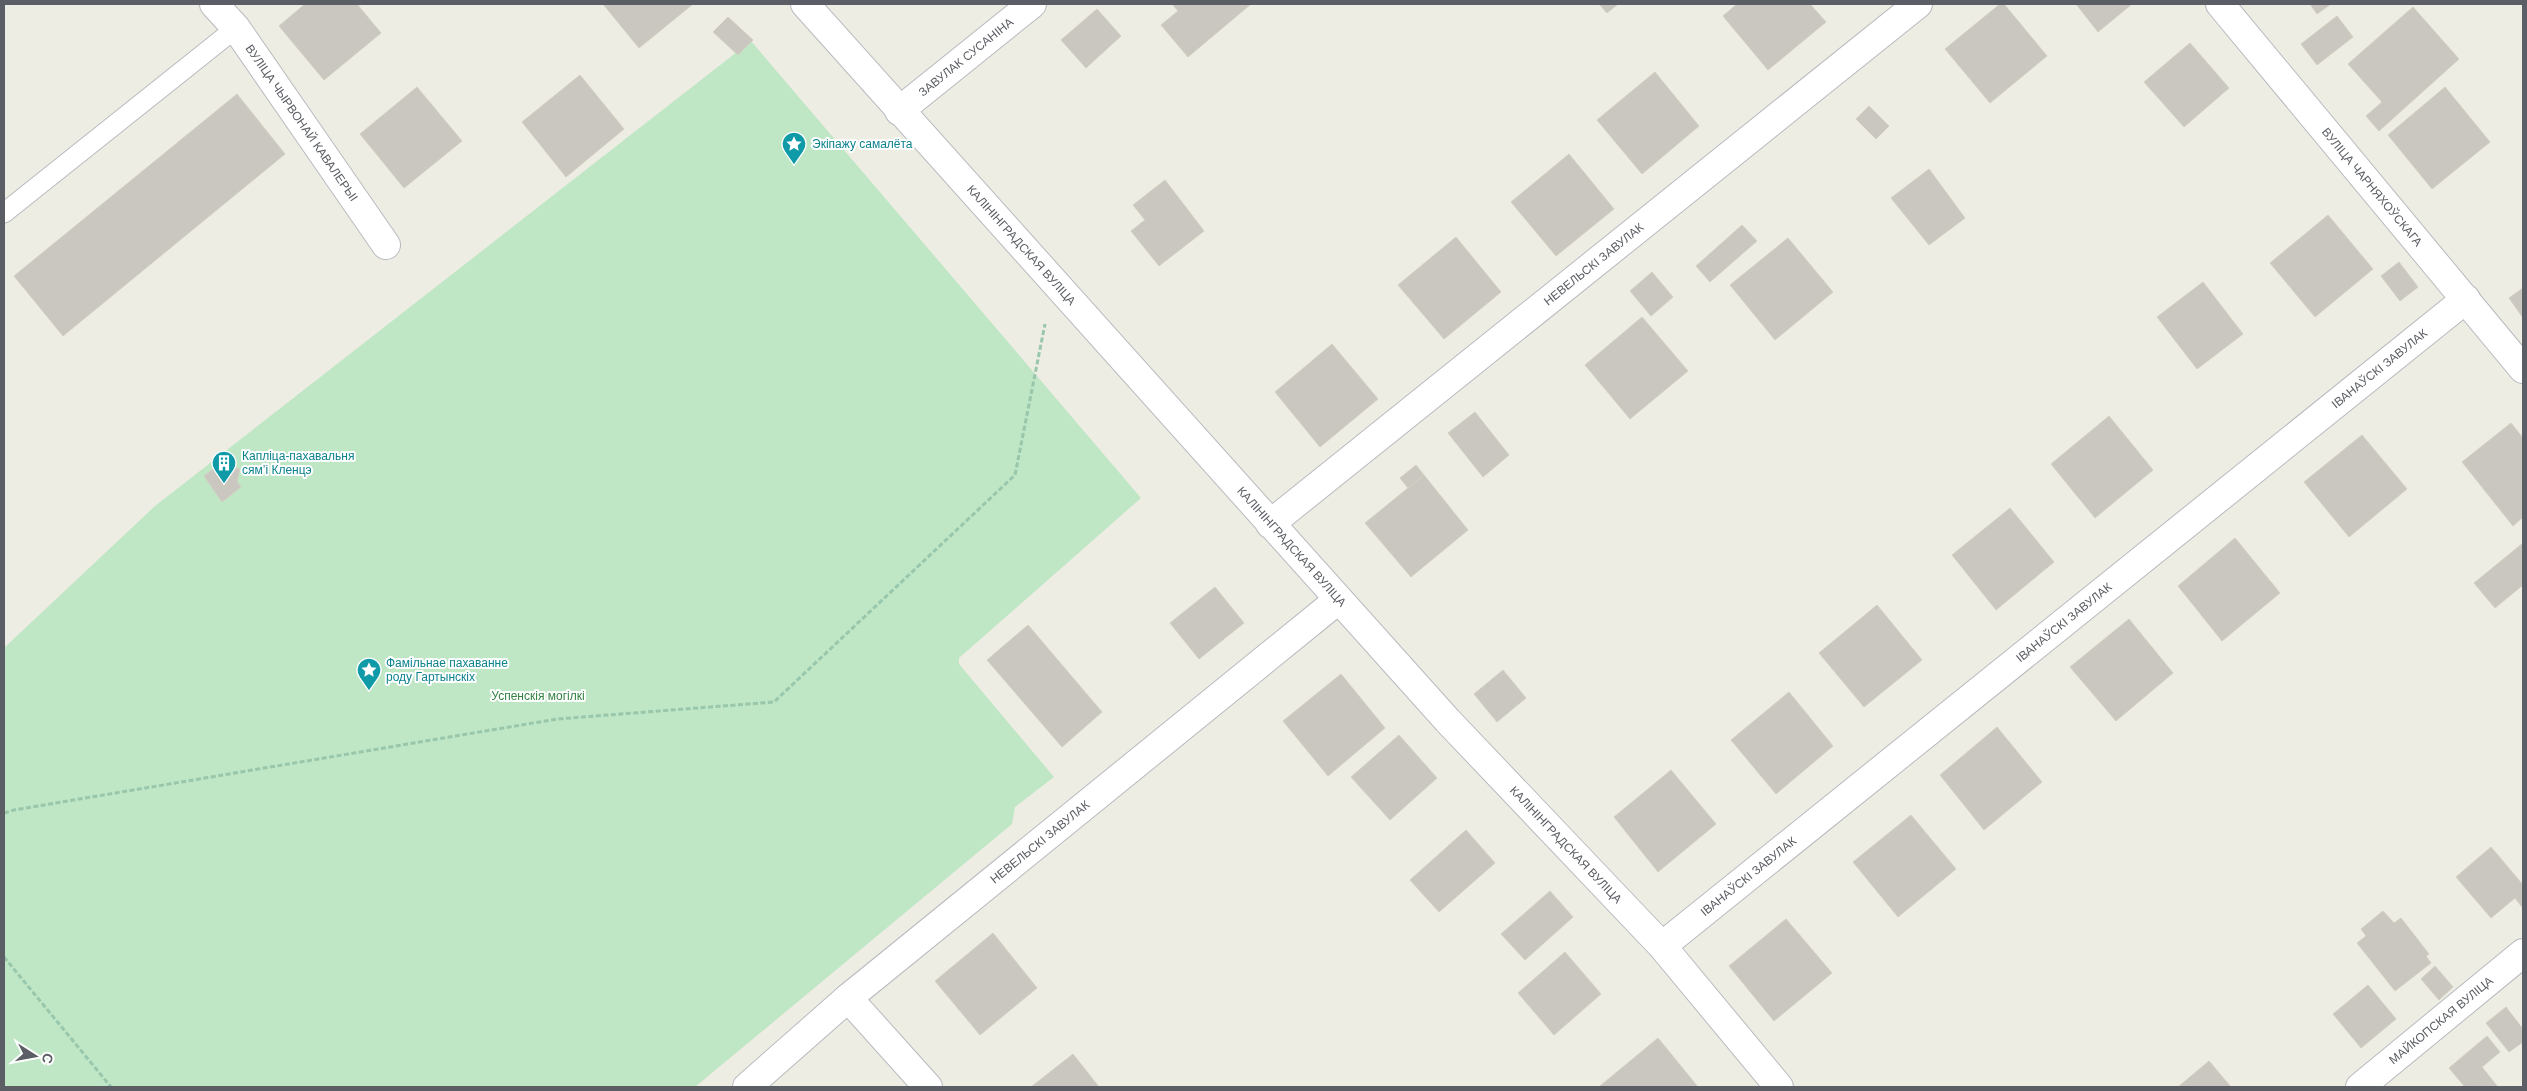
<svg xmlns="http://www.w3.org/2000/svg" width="2527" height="1091" viewBox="0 0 2527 1091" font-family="Arial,sans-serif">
<rect width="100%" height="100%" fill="#eeede3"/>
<!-- green -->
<path fill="#bfe6c5" d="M751 41 1141 498 959 658V664L1054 777 1015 807 1012 824 695 1087H4V648L155 506Z"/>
<!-- building -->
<path fill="#c9c7c0" stroke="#d3d0c1" d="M305 4H357L381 33 324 80 279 26Z
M603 4H693L639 48Z
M1172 4H1251L1188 57 1161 25 1178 11Z
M1599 4H1618L1607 13Z
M1737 4H1810L1826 22 1768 70 1723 16Z
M2000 4H2004L2047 56 1990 103 1945 49Z
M2076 4H2132L2098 32Z
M2310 4H2331L2317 14Z
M2413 7 2459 59 2379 131 2366 116 2382 102 2348 64Z
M1097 9 1121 36 1086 68 1061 40Z
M2337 16 2353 37 2317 65 2301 44Z
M728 17 753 40 738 55 713 32Z
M2190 43 2229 88 2184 127 2144 82Z
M1655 72 1699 126 1642 174 1597 120Z
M580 75 624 129 566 177 522 122Z
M417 87 462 141 404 188 360 134Z
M2445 87 2490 142 2432 189 2388 135Z
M237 94 285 154 63 336 14 276Z
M1869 106 1889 126 1876 139 1856 119Z
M1569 154 1614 209 1556 256 1511 202Z
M1929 169 1965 218 1929 245 1891 198Z
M1165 180 1204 231 1159 266 1131 231 1145 220 1133 205Z
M2328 215 2373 269 2315 317 2270 263Z
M1742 225 1757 241 1710 282 1696 266Z
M1456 237 1501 292 1444 339 1398 285Z
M1788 238 1833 292 1775 340 1730 285Z
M2399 262 2418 287 2400 301 2381 276Z
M1652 272 1673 297 1651 316 1630 291Z
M2203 282 2243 334 2197 369 2157 317Z
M2523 288V318L2509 298Z
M1642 317 1688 371 1630 419 1585 365Z
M1332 344 1378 399 1320 447 1275 392Z
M1475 412 1509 455 1483 477 1448 433Z
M2109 416 2153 470 2095 518 2051 464Z
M2511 423 2523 438V517L2513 526 2462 462Z
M2362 435 2407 489 2349 537 2304 482Z
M223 461 229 468 234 467 240 469 237 481 241 487 222 502 204 476Z
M1416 465 1424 475 1408 488 1400 478Z
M1424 475 1468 530 1411 577 1365 523Z
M2010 508 2054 562 1996 610 1952 555Z
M2235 538 2280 593 2222 641 2178 586Z
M2523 543V585L2495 608 2474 583Z
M1215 587 1244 623 1199 659 1170 623Z
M1877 605 1922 660 1864 707 1819 653Z
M2129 619 2173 673 2116 721 2070 667Z
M1028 625 1102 712 1062 747 987 660Z
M1503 670 1526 698 1497 722 1474 694Z
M1341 674 1385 728 1328 776 1283 721Z
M1789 692 1833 746 1776 794 1731 740Z
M1997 727 2042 782 1984 830 1940 775Z
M1399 735 1437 778 1390 820 1351 777Z
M1671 770 1716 824 1658 872 1614 817Z
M1911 815 1956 869 1898 917 1853 862Z
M1466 830 1495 863 1439 912 1410 880Z
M2491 847 2523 885V905L2522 907 2515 898 2491 918 2456 877Z
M1550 891 1573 917 1525 960 1501 934Z
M2383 911 2394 923 2401 918 2429 954 2426 956 2431 963 2395 991 2357 943 2366 936 2361 929Z
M1786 919 1832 973 1774 1021 1729 966Z
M993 933 1037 988 980 1035 935 981Z
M1565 952 1601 994 1554 1035 1518 993Z
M2435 966 2453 987 2439 1000 2421 979Z
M2368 985 2396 1019 2361 1048 2333 1014Z
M2506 1007 2523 1029V1042L2509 1052 2486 1023Z
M2487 1036 2500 1052 2482 1067 2498 1087H2465L2449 1068Z
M1658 1038 1698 1087H1601L1600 1086Z
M1073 1054 1099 1087H1031Z
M2209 1061 2231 1087H2178Z"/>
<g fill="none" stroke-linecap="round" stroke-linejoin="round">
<defs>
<path id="service" d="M4 213 236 28"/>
<g id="minor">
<path id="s1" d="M214 4 236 28 386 245"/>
<path id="s2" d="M805 4 1448 721 1662 946 1779 1087"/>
<path id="s3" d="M2220 4 2523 369"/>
<path id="s4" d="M899 111 1032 4"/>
<path id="s5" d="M1270 524 1918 4"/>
<path id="s6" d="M1662 946 2466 299"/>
<path d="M848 998 928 1087"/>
<path id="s7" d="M747 1087 848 998 1338 600"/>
<path id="s8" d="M2360 1087 2523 953"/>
</g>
</defs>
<!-- service casing -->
<use href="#service" stroke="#b8babf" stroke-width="21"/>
<!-- minor casing -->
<use href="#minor" stroke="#b8babf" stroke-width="30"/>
<!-- path -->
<path stroke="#98c7ac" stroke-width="3" stroke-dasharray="5 2.5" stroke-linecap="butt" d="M4 813 14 810 557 719 774 702 1015 475 1045 324
M4 957 111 1087"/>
<!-- service -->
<use href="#service" stroke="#fff" stroke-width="19"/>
<!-- minor -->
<use href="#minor" stroke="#fff" stroke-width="28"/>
</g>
<!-- icons -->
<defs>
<symbol id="sight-pin" viewBox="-11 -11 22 30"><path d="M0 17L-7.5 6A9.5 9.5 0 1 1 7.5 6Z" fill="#0f9aa8" stroke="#fff"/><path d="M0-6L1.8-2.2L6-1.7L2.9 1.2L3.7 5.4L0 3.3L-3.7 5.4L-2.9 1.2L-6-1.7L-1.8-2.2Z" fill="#fff"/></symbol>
<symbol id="building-pin" viewBox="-11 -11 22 30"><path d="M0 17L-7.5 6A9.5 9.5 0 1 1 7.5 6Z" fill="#0f9aa8" stroke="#fff"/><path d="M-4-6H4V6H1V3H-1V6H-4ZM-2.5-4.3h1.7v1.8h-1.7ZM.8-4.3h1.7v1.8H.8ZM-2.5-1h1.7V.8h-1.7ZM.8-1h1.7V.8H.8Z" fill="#fff"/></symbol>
</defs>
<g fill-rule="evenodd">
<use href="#sight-pin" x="780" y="130" width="28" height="38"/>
<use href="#building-pin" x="210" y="449" width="28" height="38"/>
<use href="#sight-pin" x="355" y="656" width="28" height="38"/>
</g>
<g text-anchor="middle" stroke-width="4" stroke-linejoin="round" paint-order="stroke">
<!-- street labels -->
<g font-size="12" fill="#5b5e64" stroke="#fff">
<text dy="4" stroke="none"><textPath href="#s4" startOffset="86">ЗАВУЛАК СУСАНІНА</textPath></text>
<text dy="4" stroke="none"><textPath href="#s1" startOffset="148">ВУЛІЦА ЧЫРВОНАЙ КАВАЛЕРЫІ</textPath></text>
<text dy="4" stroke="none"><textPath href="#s3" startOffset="238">ВУЛІЦА ЧАРНЯХОЎСКАГА</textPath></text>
<text dy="4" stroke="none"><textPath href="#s2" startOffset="324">КАЛІНІНГРАДСКАЯ ВУЛІЦА</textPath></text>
<text dy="4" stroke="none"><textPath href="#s5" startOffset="415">НЕВЕЛЬСКІ ЗАВУЛАК</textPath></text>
<text dy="4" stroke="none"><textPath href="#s6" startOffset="921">ІВАНАЎСКІ ЗАВУЛАК</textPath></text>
<text dy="4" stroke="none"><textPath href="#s2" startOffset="729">КАЛІНІНГРАДСКАЯ ВУЛІЦА</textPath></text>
<text dy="4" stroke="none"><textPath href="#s6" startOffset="516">ІВАНАЎСКІ ЗАВУЛАК</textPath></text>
<text dy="4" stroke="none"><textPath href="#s7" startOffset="382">НЕВЕЛЬСКІ ЗАВУЛАК</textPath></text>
<text dy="4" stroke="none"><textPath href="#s2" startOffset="1134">КАЛІНІНГРАДСКАЯ ВУЛІЦА</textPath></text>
<text dy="4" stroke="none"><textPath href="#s6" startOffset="111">ІВАНАЎСКІ ЗАВУЛАК</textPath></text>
<text dy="4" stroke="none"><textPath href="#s8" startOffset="105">МАЙКОПСКАЯ ВУЛІЦА</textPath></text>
</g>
<!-- culture labels -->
<g font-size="12" fill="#0d838f" stroke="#fff" text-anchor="start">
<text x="812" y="148">Экіпажу самалёта</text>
<text x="242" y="460">Капліца-пахавальня<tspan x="242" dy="14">сямʼі Кленцэ</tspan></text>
<text x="386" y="667">Фамільнае пахаванне<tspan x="386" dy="14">роду Гартынскіх</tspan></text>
</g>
<!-- park labels -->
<g font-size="12" fill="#348242" stroke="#fff">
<text x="538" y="700">Успенскія могілкі</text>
</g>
</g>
<!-- border -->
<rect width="2527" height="1091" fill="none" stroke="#5b5e64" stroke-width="10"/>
<!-- north arrow -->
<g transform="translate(35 1056) rotate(101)" stroke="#ffffff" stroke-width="4" paint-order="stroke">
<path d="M0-4L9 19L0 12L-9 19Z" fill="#5b5e64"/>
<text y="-8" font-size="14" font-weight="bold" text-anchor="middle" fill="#5b5e64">С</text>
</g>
</svg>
